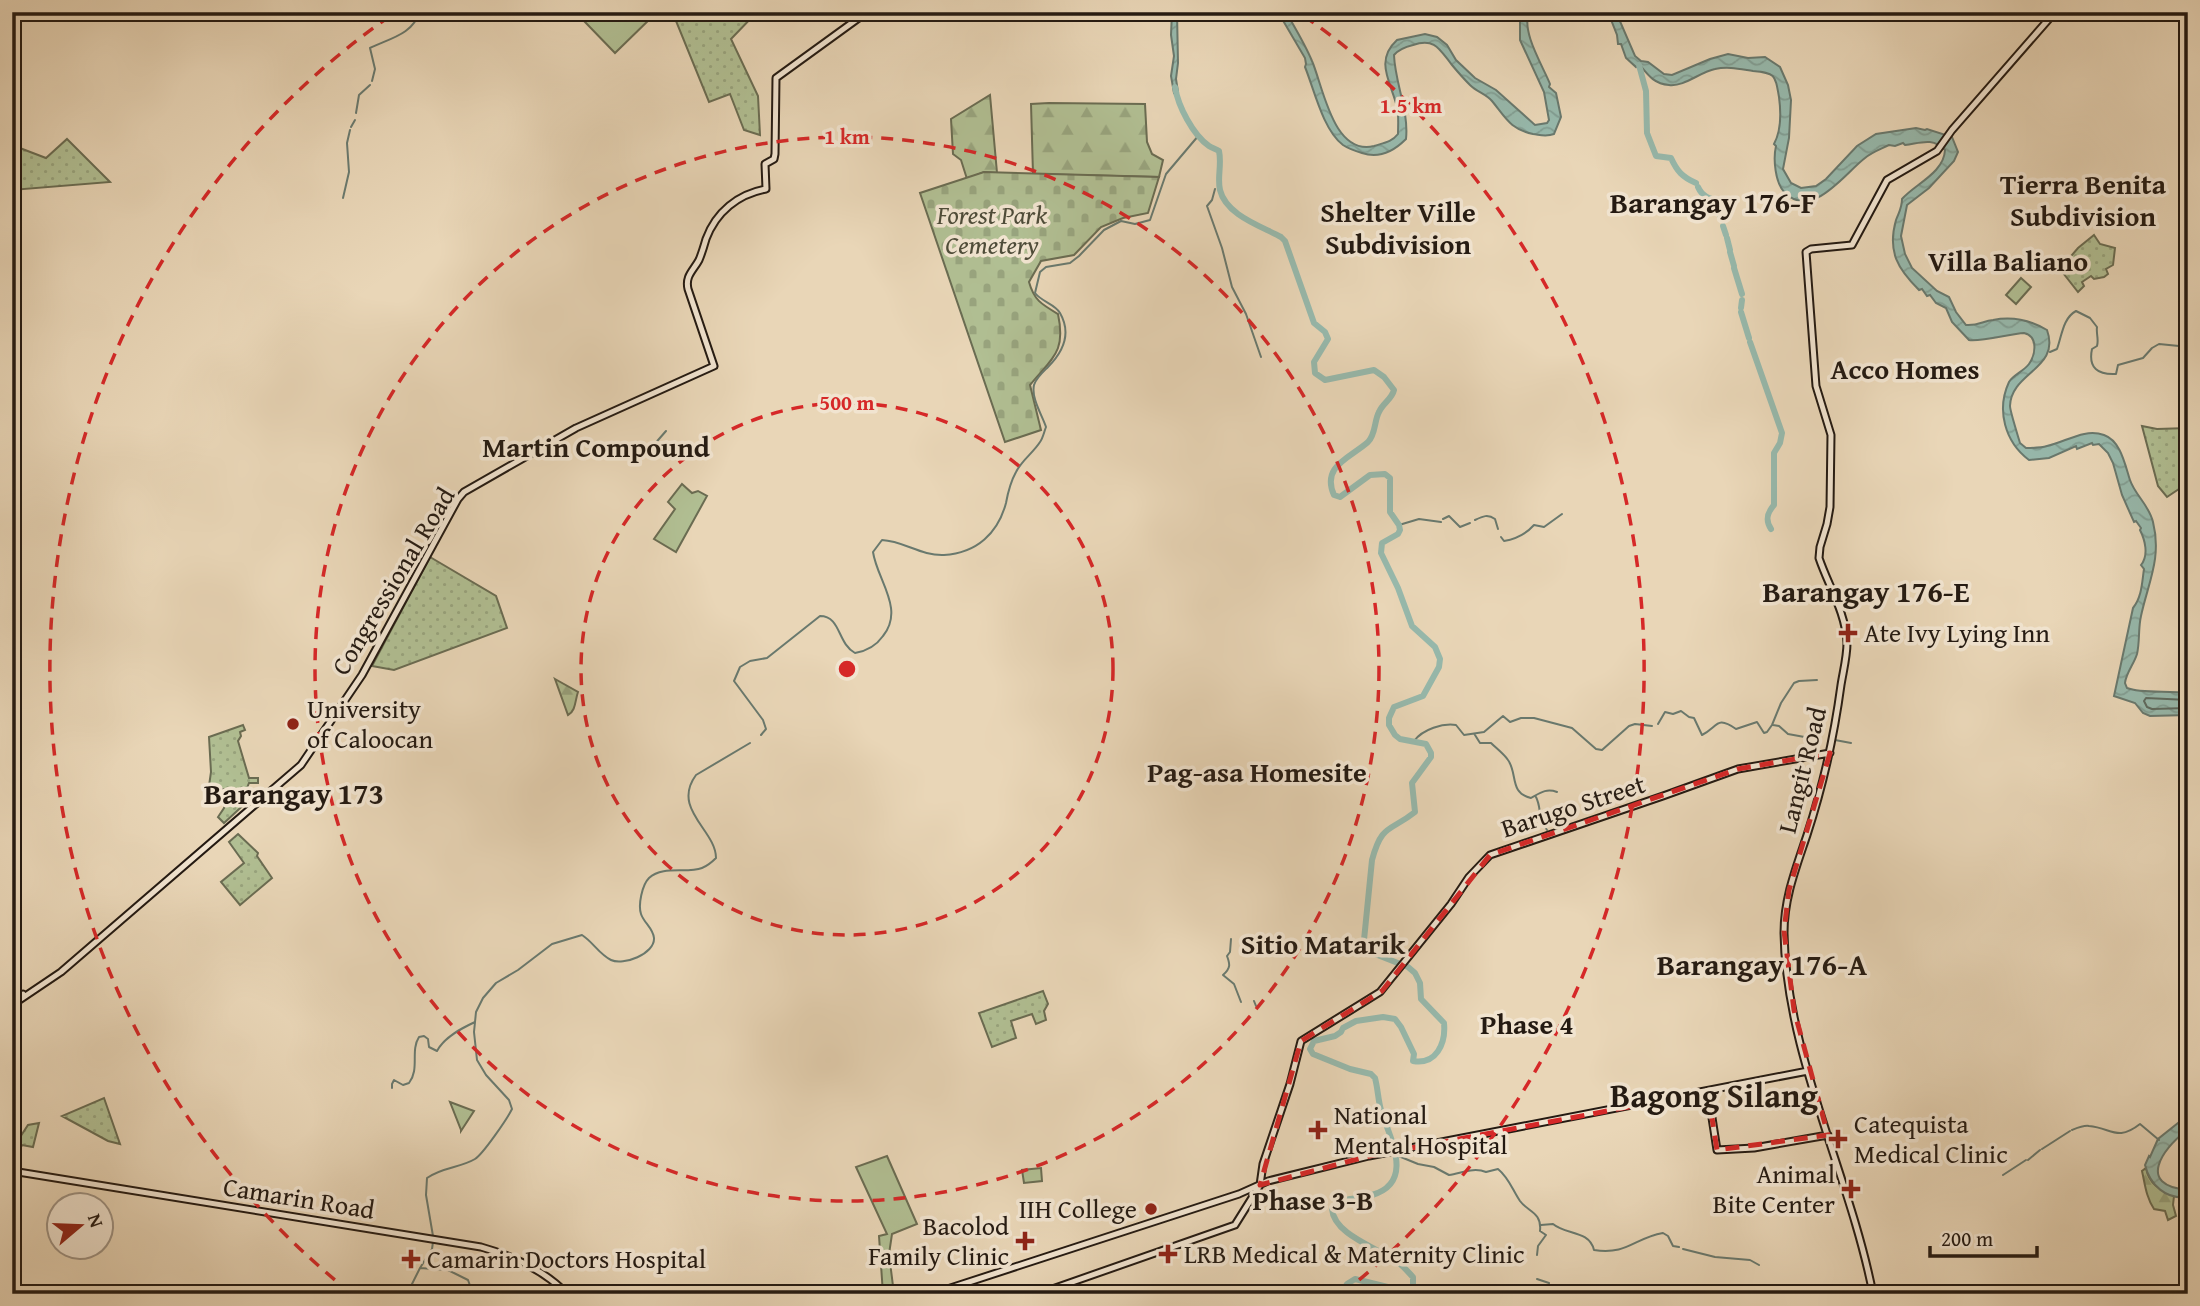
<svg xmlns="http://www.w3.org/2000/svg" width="2200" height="1306" viewBox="0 0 2200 1306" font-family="'Gentium Book Plus',serif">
<defs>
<pattern id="grass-dots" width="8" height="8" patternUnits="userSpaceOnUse" patternTransform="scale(1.75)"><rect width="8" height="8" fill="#b1bf93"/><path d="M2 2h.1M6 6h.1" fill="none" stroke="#98a47e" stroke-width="1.8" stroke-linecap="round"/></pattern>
<pattern id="forest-firs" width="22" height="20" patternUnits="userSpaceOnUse" patternTransform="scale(1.75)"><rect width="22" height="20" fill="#b1bf93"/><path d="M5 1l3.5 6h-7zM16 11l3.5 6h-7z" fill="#98a47e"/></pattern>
<pattern id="cemetery-stones" width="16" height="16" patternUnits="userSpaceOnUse" patternTransform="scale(1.75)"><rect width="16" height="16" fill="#b1bf93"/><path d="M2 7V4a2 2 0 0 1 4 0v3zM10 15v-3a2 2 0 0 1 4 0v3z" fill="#98a47e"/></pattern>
<pattern id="water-waves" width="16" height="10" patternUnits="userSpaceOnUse" patternTransform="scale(1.75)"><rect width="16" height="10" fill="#97b9ac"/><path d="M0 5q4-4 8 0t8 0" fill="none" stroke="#829e93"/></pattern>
</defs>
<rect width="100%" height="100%" fill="#e9d6b7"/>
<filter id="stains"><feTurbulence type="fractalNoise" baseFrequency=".00286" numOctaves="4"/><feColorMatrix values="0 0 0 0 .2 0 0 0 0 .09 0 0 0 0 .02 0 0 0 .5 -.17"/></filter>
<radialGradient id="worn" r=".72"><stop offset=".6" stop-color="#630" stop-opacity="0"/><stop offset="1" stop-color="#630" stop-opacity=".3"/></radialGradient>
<!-- grass -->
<path fill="url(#grass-dots)" stroke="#6a6c52" stroke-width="2" d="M684 12H757L731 39 758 96 760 135 744 130 730 94 709 102 676 21Z
M67 139 110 182 12 190V145L46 158Z
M2094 235 2100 244 2115 248 2113 265 2106 269 2108 274 2104 277 2094 279 2091 276 2082 282 2084 286 2078 292 2060 269 2078 248Z
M2142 426 2157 429 2188 428V496L2179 489 2167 497 2158 486Z
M430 557 496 596 507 628 394 670 372 666Z
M243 725 245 730 240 732 241 736 238 741 249 778H258V783H249L245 793 250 799 224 823 218 817 224 808 227 790 209 786 211 772 209 737Z
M238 834 258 853 257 856 272 878 240 905 221 882 244 863 229 842Z
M1043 991 1048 1004 1044 1011 1046 1020 1036 1024 1032 1014 1011 1021 1016 1038 992 1047 979 1013Z
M104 1098 120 1144 108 1141 62 1116Z
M39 1123 33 1147 22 1145 19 1151 13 1148 28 1125Z"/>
<!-- forest -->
<path fill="url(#forest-firs)" stroke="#6a6c52" stroke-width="2" d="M990 95 997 173 984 172 967 179 961 160 953 154 951 119Z
M1049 103 1145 104 1147 142 1152 154 1163 160 1159 177 1033 174 1031 104Z
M555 679 578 692C575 700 576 711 568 715Z
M2146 1168C2149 1184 2160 1190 2174 1196L2173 1205 2176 1216 2168 1220 2165 1211 2154 1209C2146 1197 2145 1184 2142 1171Z"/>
<!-- cemetery -->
<path fill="url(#cemetery-stones)" stroke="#6a6c52" stroke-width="2" d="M984 172 1159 177 1148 213 1123 218 1101 227 1074 255 1041 261 1029 282C1034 300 1041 304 1058 314 1066 352 1053 357 1030 385L1041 430 1005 442 920 193Z"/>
<!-- green -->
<path fill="#b1bf93" stroke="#6a6c52" stroke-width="2" d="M593 12H654L655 14 615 53 584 21Z
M2021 278 2031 287 2016 304 2006 295Z
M682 484 692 493 698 491 707 496 676 552 654 539 675 509 668 502Z
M450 1102 474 1111 461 1131V1130Z
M887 1156 917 1224 892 1234 889 1254 894 1294H883L879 1236 887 1234 856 1167Z
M1041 1168 1042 1181 1024 1183 1022 1170Z"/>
<!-- water -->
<path fill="url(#water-waves)" stroke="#69796e" stroke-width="2" d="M1172 12H1177L1178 63 1176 79 1178 92 1174 93 1171 76 1174 56 1171 35Z
M1278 12H1286C1295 28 1305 44 1312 61 1323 86 1333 156 1374 146 1383 143 1392 142 1398 134 1398 125 1399 116 1397 107 1391 82 1374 61 1397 40L1425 34 1437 37 1447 45 1456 60 1475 78 1496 90 1535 125 1547 123 1549 120 1544 92 1520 40V12H1529C1521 32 1543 66 1550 84L1549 87 1556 93 1561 117 1554 134C1546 137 1541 135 1533 134 1510 129 1506 118 1492 101 1486 94 1477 92 1470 85 1464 79 1457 71 1452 65 1440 50 1435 37 1413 45 1405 47 1399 49 1394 55 1395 83 1409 111 1406 139 1394 151 1379 159 1362 153 1355 151 1349 149 1343 145 1323 130 1314 89 1305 67L1306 64 1305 58Z
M1608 12H1616L1635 56 1641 61 1648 62 1664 74 1672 75 1710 59 1728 54 1748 58 1765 57 1780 67 1788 85 1791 100 1789 138 1783 169 1791 183 1801 188 1816 186 1826 179 1857 146 1876 134 1916 128 1925 130 1927 129 1952 137 1958 152 1954 161 1929 188 1907 205 1901 236 1905 254 1912 268 1937 291 1949 297 1956 312 1966 325C1978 326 1983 321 1993 320 2013 316 2030 320 2047 330 2061 369 2011 372 2010 406 2010 411 2018 436 2020 443L2026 448C2033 448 2041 448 2047 446 2066 442 2084 428 2104 435 2121 441 2125 465 2130 480 2135 495 2149 505 2153 522 2162 558 2148 583 2141 616 2138 629 2140 641 2137 654 2134 664 2126 673 2125 683L2127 688C2142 694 2169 690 2188 693V715L2150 716 2143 713 2135 703 2114 696 2133 608C2142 597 2142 582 2144 569L2141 565C2149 555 2145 540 2140 530L2141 528 2136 521 2134 522 2122 495 2113 463 2108 453 2099 444 2093 445 2092 443 2077 449 2076 446 2049 458 2029 460C2005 442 1996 410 2009 382 2013 375 2024 371 2029 364 2036 354 2038 336 2024 333 2010 334 1980 342 1969 340L1952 322 1946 308 1936 303 1930 295 1927 296 1922 289 1919 290C1898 269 1887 252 1896 220 1899 212 1902 208 1902 199 1915 184 1944 173 1945 150 1932 137 1921 143 1905 145L1903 143 1895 146 1889 145C1881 149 1872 152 1865 158 1845 173 1813 220 1785 193 1775 183 1773 159 1776 146L1774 144C1781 131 1781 112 1779 97 1775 74 1775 73 1753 71 1740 69 1728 66 1715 69 1700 72 1684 87 1669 85 1654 84 1648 75 1639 64L1636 67 1626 58 1621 44H1618L1617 35Z
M2188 1115V1129C2163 1149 2135 1185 2188 1190V1197C2166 1200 2150 1185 2145 1165L2149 1156 2150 1157 2158 1139Z"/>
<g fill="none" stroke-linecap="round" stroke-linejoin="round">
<!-- shore -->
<path stroke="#5e6a5f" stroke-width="2" d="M2188 700 2146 698 2144 701 2147 707 2152 709 2188 708"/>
<!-- stream -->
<path stroke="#69796e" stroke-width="2" d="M372 81 375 69 370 48C388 39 414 34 419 12
M356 113 359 95 370 85
M351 127 355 120
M1218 184 1220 181
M1215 189 1212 200 1207 206 1222 248 1232 287 1246 314 1261 357
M343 198 349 172 347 143 350 130
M2050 352 2057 349C2062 335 2063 318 2076 311L2090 318 2097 327C2096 334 2099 339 2097 346L2092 349C2088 368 2098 375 2116 374L2118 365 2143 358 2152 348 2159 344 2179 346 2184 351 2188 366
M652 447 666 431
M1443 519 1449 516 1460 527 1470 523
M1475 520C1483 516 1488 514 1495 519L1498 529
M1399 525 1419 519 1441 522
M1501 537 1504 541C1515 539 1526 534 1534 525L1544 527 1562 514
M1658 724 1665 712 1673 714 1681 711 1689 717 1694 718 1702 735C1718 727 1716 715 1736 729L1757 722 1764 733 1767 732 1772 725 1781 703 1794 683 1799 681 1817 680
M1773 725 1779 726 1788 734 1821 740
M761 735 766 729 763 720 734 681 740 667 750 661 767 658 820 616C841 616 837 643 855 653 867 651 876 646 883 636 905 609 877 580 873 552L882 540C904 541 921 556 944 555 977 553 998 533 1006 503 1008 492 1011 481 1016 472 1022 460 1033 453 1040 442 1043 438 1044 432 1046 427 1042 415 1031 398 1034 385 1036 378 1043 372 1048 367 1063 352 1072 334 1060 313 1055 304 1042 302 1035 293L1040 272 1046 267 1070 263 1079 256 1104 230 1121 221 1135 224 1150 220 1166 174 1199 135
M1475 735 1480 743H1491C1496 748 1504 754 1508 760 1518 774 1509 793 1531 798 1540 793 1546 788 1557 792
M1835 740 1851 743
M1414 741C1423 729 1443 723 1456 725L1464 735 1484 732 1503 716 1510 722 1521 718H1534L1572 728 1596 749 1602 750 1629 726 1635 724 1652 726
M1536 797C1542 809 1537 817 1547 830
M1231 939 1230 952 1227 956C1230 964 1231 968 1223 975L1234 984 1241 1002
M1254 1001 1256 1006
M392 1088V1084L394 1080 403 1085 409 1083C420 1069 410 1051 419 1037L424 1036 428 1039 429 1047 437 1051C444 1037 462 1028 475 1022
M2072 1130C2077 1128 2084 1125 2089 1126 2112 1128 2117 1142 2140 1124L2159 1140
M2042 1149 2070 1131
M1396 1155 1418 1164 1434 1167 1449 1175C1462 1173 1474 1167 1486 1172L1498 1169C1509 1178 1512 1189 1520 1201 1528 1212 1542 1212 1540 1231L1546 1235 1538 1246 1537 1255
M2028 1160 2040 1150
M2003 1175 2026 1160
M1541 1225 1553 1224C1566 1235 1589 1230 1594 1250 1628 1255 1634 1238 1663 1233L1668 1236 1673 1246 1679 1247
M433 1236 426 1195 427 1178C442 1167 460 1168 475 1159 483 1154 507 1119 512 1109L509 1100 486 1075 477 1060 474 1032 476 1012 483 998 496 983 518 970 552 944 582 935C593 942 599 954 611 960 623 966 655 954 654 938 653 928 644 923 641 914 638 905 642 885 649 878 663 865 687 874 702 868 707 866 712 862 716 858 716 830 671 809 696 775L750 743
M1683 1249 1715 1257 1750 1260 1759 1265
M420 1268 448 1270 468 1280 473 1294
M1537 1279 1549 1283 1547 1294
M407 1294 420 1268 432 1249 433 1242"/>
<!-- river -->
<path stroke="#97b9ac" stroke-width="6" d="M1639 65 1646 91 1647 133 1656 156 1671 158C1677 171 1682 177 1696 183
M1175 87C1178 106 1193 135 1209 146 1212 148 1216 149 1219 151 1222 164 1217 178 1220 190 1226 215 1261 226 1281 237L1285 241 1314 323 1325 332 1328 339 1314 362 1315 373 1325 380 1374 370 1384 377 1394 390C1392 399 1383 403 1379 412 1374 421 1376 434 1368 442 1350 458 1321 466 1334 495L1340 497 1370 475 1385 474 1390 478V512L1399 525 1400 530 1398 534 1382 543 1381 553 1398 588 1412 626 1435 647 1440 659 1439 667 1423 696 1394 707 1389 718V725L1395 735 1400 739 1426 744 1431 753V757L1412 783 1415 812C1390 832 1382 823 1372 860L1364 940 1375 954 1408 967 1415 973 1420 983 1421 999 1444 1023C1446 1044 1436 1065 1413 1061L1414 1054 1401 1027 1395 1019 1383 1017 1356 1021 1343 1028 1341 1032 1335 1036 1314 1041 1310 1049 1313 1054 1350 1069 1371 1074 1375 1078C1378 1089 1378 1100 1381 1110 1389 1137 1416 1182 1372 1195 1358 1200 1341 1196 1332 1209 1334 1236 1382 1249 1400 1264 1405 1268 1409 1273 1413 1277V1288L1408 1292 1355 1279 1347 1284 1341 1294
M1698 187C1702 196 1710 200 1720 200L1721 204 1720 217
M1723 226 1726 235
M1727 238 1730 250
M1730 252 1734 266
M1734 268 1742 294
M1741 308 1742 300
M1741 312 1749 338
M1750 342 1782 433 1780 443 1774 453V505C1767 513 1765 520 1771 529"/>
<defs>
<path id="secondary" d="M12 1000 23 994
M12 1005 61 972 301 765 362 675 458 499 464 492 576 428 714 366 688 289C685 276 693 271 699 260 702 253 704 246 706 239 716 212 738 194 766 189L765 164 774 159 775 154 776 78 867 12
M1708 1092 1717 1150 1754 1148 1828 1135
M12 1171 481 1247C513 1256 544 1270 567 1294
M932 1294 1239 1194 1268 1181 1369 1156 1808 1071
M1038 1294 1235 1225 1260 1185 1263 1164 1290 1084 1301 1041 1380 992 1451 904 1469 877 1490 855 1663 796 1738 769 1830 753
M1873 1294C1850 1175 1786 1055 1784 933 1784 898 1796 868 1807 835 1823 786 1834 737 1841 685 1843 672 1847 657 1847 643 1846 613 1828 585 1819 558L1820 547 1827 524 1830 507 1831 435 1816 386 1806 252 1811 249 1852 245 1887 180 1937 151 1952 130 2055 12"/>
</defs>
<!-- secondary casing -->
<use href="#secondary" stroke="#241a12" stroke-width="9"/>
<!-- secondary -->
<use href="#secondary" stroke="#f1e4d0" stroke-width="5"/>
</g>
<!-- marked area -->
<path fill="none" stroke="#d62828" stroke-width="5" stroke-dasharray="14 9" stroke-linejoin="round" d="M1830 753 1789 890 1784 931 1794 1010 1828 1135 1717 1150 1708 1092 1369 1156 1260 1185 1301 1041 1382 991 1490 855 1738 769Z"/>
<!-- distance rings -->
<g fill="none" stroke="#d62828" stroke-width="3.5" stroke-dasharray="12 9">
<circle cx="847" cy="669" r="266"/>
<circle cx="847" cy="669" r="532"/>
<path d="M351 1293A797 797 0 0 1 390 16M1304 16A797 797 0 0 1 1343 1293"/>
</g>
<!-- markers -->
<g fill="#8f2418" stroke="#f1e4d0" stroke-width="2.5">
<path d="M1844.5 622.5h7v7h7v7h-7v7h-7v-7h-7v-7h7z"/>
<circle cx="293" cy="724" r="7"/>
<path d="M1314.5 1119.5h7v7h7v7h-7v7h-7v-7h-7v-7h7z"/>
<path d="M1834.5 1128.5h7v7h7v7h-7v7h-7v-7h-7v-7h7z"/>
<path d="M1847.5 1178.5h7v7h7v7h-7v7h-7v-7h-7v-7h7z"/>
<circle cx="1151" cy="1209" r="7"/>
<path d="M1021.5 1230.5h7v7h7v7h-7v7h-7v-7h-7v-7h7z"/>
<path d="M1164.5 1243.5h7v7h7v7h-7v7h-7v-7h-7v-7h7z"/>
<path d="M407.5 1248.5h7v7h7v7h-7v7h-7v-7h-7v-7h7z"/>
</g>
<g text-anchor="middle" stroke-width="7" stroke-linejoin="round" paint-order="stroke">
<!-- park labels -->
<g font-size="26" font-style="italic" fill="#4e4c39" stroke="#f1e4d0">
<text x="992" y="224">Forest Park<tspan x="992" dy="30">Cemetery</tspan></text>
</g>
<!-- street labels -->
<g font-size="26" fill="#241a12" stroke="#f1e4d0">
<text transform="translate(393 581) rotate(-59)" y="9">Congressional Road</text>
<text transform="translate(1802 770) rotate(-76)" y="9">Langit Road</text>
<text transform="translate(1573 806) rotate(-18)" y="9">Barugo Street</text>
<text transform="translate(299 1198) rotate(9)" y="9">Camarin Road</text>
</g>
<!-- poi labels -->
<g font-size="26" fill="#241a12" stroke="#f1e4d0" text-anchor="start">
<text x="1864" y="642">Ate Ivy Lying Inn</text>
<text x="307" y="718">University<tspan x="307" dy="30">of Caloocan</tspan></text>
<text x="1334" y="1124">National<tspan x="1334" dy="30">Mental Hospital</tspan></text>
<text x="1854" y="1133">Catequista<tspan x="1854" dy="30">Medical Clinic</tspan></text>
<text x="1835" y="1183" text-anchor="end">Animal<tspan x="1835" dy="30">Bite Center</tspan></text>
<text x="1137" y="1218" text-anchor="end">IIH College</text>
<text x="1009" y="1235" text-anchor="end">Bacolod<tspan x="1009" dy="30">Family Clinic</tspan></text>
<text x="1184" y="1263">LRB Medical &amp; Maternity Clinic</text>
<text x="427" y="1268">Camarin Doctors Hospital</text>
</g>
<!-- neighbourhood labels -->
<g font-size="28" font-weight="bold" fill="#241a12" stroke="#f1e4d0">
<text x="2083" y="194">Tierra Benita<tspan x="2083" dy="32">Subdivision</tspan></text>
<text x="1398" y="222">Shelter Ville<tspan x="1398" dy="32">Subdivision</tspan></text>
<text x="2008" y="271">Villa Baliano</text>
<text x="1905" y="379">Acco Homes</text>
<text x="596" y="457">Martin Compound</text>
<text x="1257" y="782">Pag-asa Homesite</text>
<text x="1323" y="954">Sitio Matarik</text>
<text x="1527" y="1034">Phase 4</text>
<text x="1313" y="1210">Phase 3-B</text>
</g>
<!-- quarter labels -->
<g font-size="30" font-weight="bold" fill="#241a12" stroke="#f1e4d0">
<text x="1713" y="213">Barangay 176-F</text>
<text x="1866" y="602">Barangay 176-E</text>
<text x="294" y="804">Barangay 173</text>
<text x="1762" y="975">Barangay 176-A</text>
</g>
<!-- district labels -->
<g font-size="33" font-weight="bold" fill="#241a12" stroke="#f1e4d0">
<text x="1714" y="1107">Bagong Silang</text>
</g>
</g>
<circle cx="847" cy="669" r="10" fill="#d62828" stroke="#f1e4d0" stroke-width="3.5"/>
<g font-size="21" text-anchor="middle" font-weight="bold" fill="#d62828" stroke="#f1e4d0" stroke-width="7" stroke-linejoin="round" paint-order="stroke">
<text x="1411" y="113">1.5 km</text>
<text x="847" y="144">1 km</text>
<text x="847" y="410">500 m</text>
</g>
<!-- margin -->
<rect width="2200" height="1306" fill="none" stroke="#e9d6b7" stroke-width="42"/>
<rect x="14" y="14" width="2172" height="1278" fill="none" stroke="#241a12" stroke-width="3.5"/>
<rect x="21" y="21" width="2158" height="1264" fill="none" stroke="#241a12" stroke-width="2"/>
<!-- north arrow -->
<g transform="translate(80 1226) rotate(71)"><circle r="33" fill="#f1e4d0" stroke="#9f9384" stroke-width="2"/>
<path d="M0-5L12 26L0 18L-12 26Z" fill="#8f2418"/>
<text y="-10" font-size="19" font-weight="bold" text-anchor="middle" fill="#241a12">N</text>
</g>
<!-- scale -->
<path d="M1930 1246v10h107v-10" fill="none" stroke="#241a12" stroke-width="3.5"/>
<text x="1941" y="1246" font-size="21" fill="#241a12" stroke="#f1e4d0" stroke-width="5" paint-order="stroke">200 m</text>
<rect width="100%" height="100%" filter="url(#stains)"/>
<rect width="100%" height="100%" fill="url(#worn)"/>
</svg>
